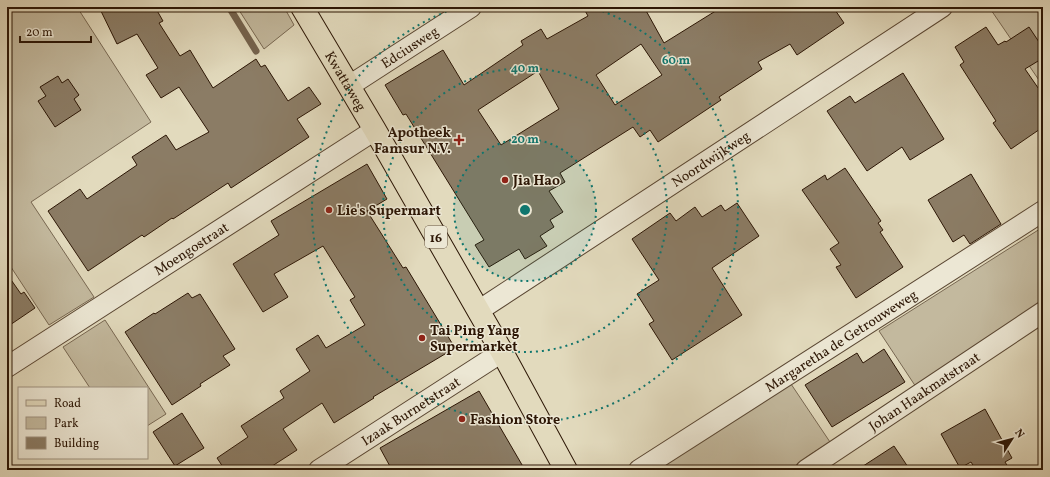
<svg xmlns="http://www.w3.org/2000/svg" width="1050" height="477" viewBox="0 0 1050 477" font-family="Vollkorn,serif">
<rect width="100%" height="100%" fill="#e2dabd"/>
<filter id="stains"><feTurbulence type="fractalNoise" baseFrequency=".005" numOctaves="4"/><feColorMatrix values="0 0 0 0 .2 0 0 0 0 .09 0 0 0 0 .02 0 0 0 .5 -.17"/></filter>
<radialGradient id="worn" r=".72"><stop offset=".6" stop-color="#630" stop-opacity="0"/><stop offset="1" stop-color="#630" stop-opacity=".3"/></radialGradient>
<!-- green -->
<path fill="#c3b99e" stroke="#786852" d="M7 7H77L151 122 31 202 94 297 49 325 7 261Z
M237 7H284L294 25 264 49Z
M989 7H1043V86Z
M1043 227V305L916 387 879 331Z
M105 320 166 414 147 426V388H90L63 347Z
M791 384 830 442 808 456 790 470H656Z"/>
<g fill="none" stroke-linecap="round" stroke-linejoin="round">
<!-- stream -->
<path stroke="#74634e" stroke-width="7" d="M229 7 256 51"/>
</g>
<!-- building -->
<path fill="#8b7c65" stroke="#2c1605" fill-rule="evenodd" d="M99 7H155L163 21 159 23 180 56 190 50 213 88 256 59 261 67 265 65 288 101 309 87 321 104 297 119 309 137 231 188 228 183 173 219 172 218 144 237 142 235 88 271 48 211 80 189 87 199 137 165 132 157 166 135 176 150 209 132 179 87 161 98 146 75 158 68 137 34 117 44Z
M583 7H644L664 43 722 7H833L844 23 797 55 790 44 758 62 762 69 719 97 721 100 658 142 650 130 640 137 633 127 560 173 565 182 549 191 563 212 550 220 554 227 540 236 547 246 525 259 519 249 489 267 475 245 484 240 406 114 403 115 385 85 443 50 464 85 523 45 521 41 541 29 547 39 588 16ZM641 44 662 75 615 105 596 75ZM538 71 559 109 501 145 478 110Z
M986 27 998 45 1005 41 1006 42 1029 27 1043 48V58L1025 69 1043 95V127L1011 149 993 123 996 121 960 65 964 62 955 47Z
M903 73 944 139 910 160 902 147 867 171 827 111 850 96 855 103Z
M58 76 62 83 68 79 79 95 74 99 81 110 55 127 38 101 46 96 40 87Z
M367 164 387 199 367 211 403 268 406 267 455 348 373 397 374 398 334 423 322 403 283 429 297 450 266 470H225L217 458 248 437 241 426 284 398 280 391 310 371 296 349 318 335 326 348 365 325 350 300 355 297 323 246 274 274 288 297 263 312 233 264 279 235 271 221Z
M845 168 881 221 878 223 883 230 880 232 903 267 856 298 836 267 841 265 830 249 839 243 802 190 825 175 827 180Z
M971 174 1001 224 970 244 964 235 953 242 928 200Z
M737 203 759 236 712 268 742 315 672 360 649 324 654 321 637 294 659 280 632 239 670 213 676 221 695 207 702 217 721 205 725 211Z
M7 274 21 294 24 292 35 308 7 327Z
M188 293 192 298 200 294 235 349 223 356 230 365 200 384 201 386 172 405 125 332 154 313 155 314Z
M884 349 905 382 832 427 805 385 857 353 863 363Z
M479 391 525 470H392L380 448Z
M985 409 1012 458 1005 462 1010 470H976L971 462 960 468 941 434Z
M182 413 204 448 175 466 153 432Z
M894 446 910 470H857Z"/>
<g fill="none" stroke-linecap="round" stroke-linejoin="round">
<defs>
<g id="street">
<path id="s1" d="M349 86 471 7"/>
<path id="s2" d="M478 311 942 7"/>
<path id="s3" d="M7 367 375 130"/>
<path id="s4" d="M319 470 502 352"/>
<path id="s5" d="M639 470 1043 211"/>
<path id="s6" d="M806 470 1043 312"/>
</g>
<g id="primary">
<path id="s7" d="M302 7 375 130 502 352 566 470"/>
</g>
</defs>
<!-- street casing -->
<use href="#street" stroke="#5a4733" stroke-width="22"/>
<!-- primary casing -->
<use href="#primary" stroke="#2c1605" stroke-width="24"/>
<!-- street -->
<use href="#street" stroke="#ece7d4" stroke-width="20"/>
<!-- primary -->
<use href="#primary" stroke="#e2dabd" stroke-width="22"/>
</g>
<!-- distance rings -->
<circle cx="525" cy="210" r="71" fill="#0f766e" fill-opacity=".12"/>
<g fill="none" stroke="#0f766e" stroke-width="2" stroke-dasharray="2 4">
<circle cx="525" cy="210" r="71"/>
<circle cx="525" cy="210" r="142"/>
<path d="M591 7A213 213 0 1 1 459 7"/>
</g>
<!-- markers -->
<g fill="#8f2418" stroke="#ece7d4" stroke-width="1.5">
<path d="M457 134h4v4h4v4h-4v4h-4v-4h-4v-4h4z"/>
<circle cx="505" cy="180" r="4"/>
<circle cx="329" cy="210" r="4"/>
<circle cx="422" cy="338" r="4"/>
<circle cx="462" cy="419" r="4"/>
</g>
<g text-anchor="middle" stroke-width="3" stroke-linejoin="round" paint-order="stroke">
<!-- shield labels -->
<rect fill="#ece7d4" stroke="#665543" stroke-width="1" x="425" y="226" width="22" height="22" rx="3"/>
<g font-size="13" font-weight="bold" fill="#2c1605">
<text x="436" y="242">16</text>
</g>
<!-- street labels -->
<g font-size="14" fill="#2c1605" stroke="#ece7d4">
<text dy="5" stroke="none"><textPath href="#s1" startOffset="72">Edciusweg</textPath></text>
<text dy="5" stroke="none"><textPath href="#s7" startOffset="86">Kwattaweg</textPath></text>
<text dy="5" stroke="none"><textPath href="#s2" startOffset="278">Noordwijkweg</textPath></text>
<text dy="5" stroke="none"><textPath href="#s3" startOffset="219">Moengostraat</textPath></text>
<text dy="5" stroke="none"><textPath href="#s5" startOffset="240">Margaretha de Getrouweweg</textPath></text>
<text dy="5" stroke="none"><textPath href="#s6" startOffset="142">Johan Haakmatstraat</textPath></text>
<text dy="5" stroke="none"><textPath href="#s4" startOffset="109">Izaak Burnetstraat</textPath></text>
</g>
<!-- poi labels -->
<g font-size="14" font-weight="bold" fill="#2c1605" stroke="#ece7d4" text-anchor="start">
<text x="451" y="137" text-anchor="end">Apotheek<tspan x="451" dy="16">Famsur N.V.</tspan></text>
<text x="513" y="185">Jia Hao</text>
<text x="337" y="215">Lie's Supermart</text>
<text x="430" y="335">Tai Ping Yang<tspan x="430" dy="16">Supermarket</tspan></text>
<text x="470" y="424">Fashion Store</text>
</g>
</g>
<circle cx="525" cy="210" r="6" fill="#0f766e" stroke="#ece7d4" stroke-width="2"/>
<g font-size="12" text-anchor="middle" font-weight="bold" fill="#0f766e" stroke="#ece7d4" stroke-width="3" stroke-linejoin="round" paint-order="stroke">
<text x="676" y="64">60 m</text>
<text x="525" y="72">40 m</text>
<text x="525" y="143">20 m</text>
</g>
<!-- margin -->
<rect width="1050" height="477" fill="none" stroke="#e2dabd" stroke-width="24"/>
<rect x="8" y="8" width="1034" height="461" fill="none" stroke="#2c1605" stroke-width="2"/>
<rect x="12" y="12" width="1026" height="453" fill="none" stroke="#2c1605"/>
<!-- legend -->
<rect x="18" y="387" width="130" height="72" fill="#ece7d4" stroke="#9f9381"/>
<rect x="26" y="400" width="20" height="6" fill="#e2dabd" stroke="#9f9381"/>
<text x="54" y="407" font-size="12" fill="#2c1605">Road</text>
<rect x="26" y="417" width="20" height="12" fill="#c3b99e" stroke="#9f9381"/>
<text x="54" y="427" font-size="12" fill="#2c1605">Park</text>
<rect x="26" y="437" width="20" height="12" fill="#8b7c65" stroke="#9f9381"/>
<text x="54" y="447" font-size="12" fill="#2c1605">Building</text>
<!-- north arrow -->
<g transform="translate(1012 439) rotate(54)" stroke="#ece7d4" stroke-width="3" paint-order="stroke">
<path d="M0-3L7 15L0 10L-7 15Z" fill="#2c1605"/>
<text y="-6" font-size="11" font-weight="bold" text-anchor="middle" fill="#2c1605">N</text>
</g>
<!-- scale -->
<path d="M20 36v6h71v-6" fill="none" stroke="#2c1605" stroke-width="2"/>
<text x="26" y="36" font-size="12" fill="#2c1605" stroke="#ece7d4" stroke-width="3" paint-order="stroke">20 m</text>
<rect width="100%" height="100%" filter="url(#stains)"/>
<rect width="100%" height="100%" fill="url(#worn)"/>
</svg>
